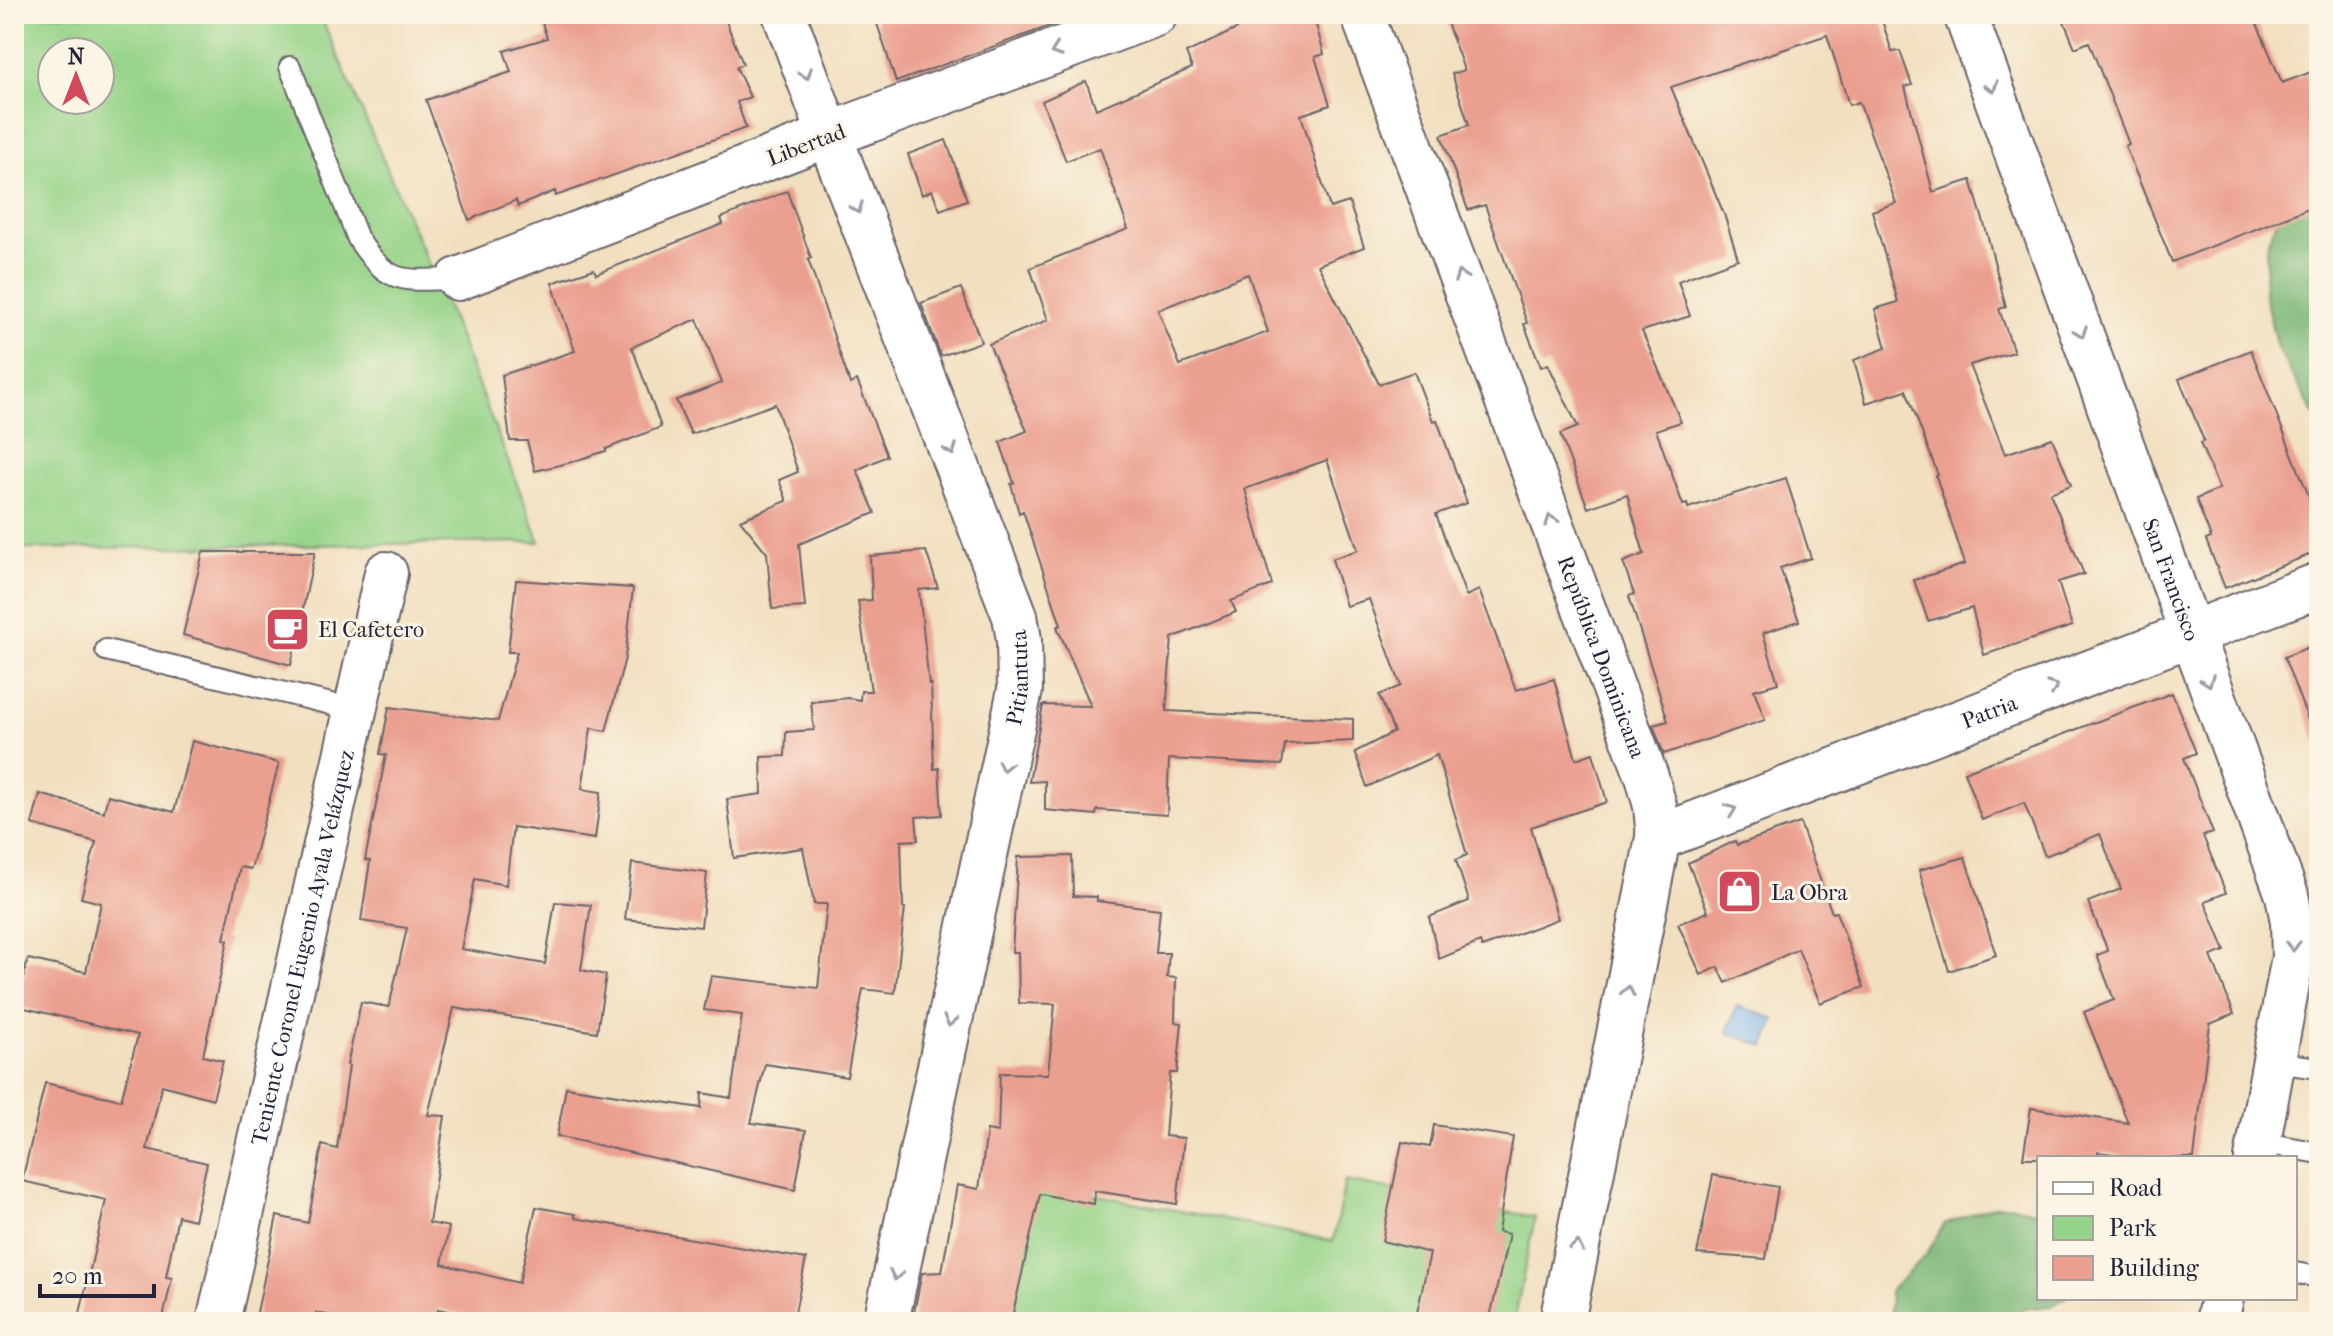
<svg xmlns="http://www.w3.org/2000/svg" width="2333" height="1336" viewBox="0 0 2333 1336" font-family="'IM FELL French Canon',serif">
<rect width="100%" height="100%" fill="#fcf5e5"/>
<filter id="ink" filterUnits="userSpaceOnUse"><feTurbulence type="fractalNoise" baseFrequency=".0125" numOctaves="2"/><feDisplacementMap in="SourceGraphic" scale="16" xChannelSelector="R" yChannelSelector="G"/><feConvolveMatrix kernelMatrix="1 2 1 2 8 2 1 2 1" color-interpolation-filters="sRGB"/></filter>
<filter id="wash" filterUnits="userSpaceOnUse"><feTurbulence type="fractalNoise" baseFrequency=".006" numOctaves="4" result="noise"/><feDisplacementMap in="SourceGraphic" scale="32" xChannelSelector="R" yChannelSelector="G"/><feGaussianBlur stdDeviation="1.8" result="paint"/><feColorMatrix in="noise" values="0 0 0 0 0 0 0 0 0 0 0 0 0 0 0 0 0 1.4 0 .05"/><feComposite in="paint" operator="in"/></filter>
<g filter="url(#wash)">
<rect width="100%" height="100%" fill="#f1dfbf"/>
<!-- green -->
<path fill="#95d388" stroke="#5c7a62" stroke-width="2" fill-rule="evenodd" d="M14 14 322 19 448 309 540 542 14 549ZM52 52H100V100H52Z
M985 1173 1333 1241 1345 1181 1535 1217 1514 1322H957Z"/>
<!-- forest -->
<path fill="#78b574" stroke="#4d6c58" stroke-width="2" d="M2319 200V423L2277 348 2264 293 2268 240 2287 201Z
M2010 1205 2039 1212V1298H2065L2051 1306 2021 1309 2010 1322H1895L1890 1310V1291L1927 1254 1944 1224 1993 1206Z"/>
<!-- water -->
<path fill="#7fb7ef" stroke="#506c95" stroke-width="2" d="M1737 1006 1775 1019 1765 1046 1727 1033Z"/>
<g id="blocks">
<!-- building -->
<path fill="#eb9f8f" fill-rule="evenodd" d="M539 14H723L743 64 736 67 750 97 737 102 746 128 556 196 555 191 518 206 516 200 469 220 426 100 511 72 504 51 547 38Z
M874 14H1080V15L896 82Z
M1259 14H1313L1324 54 1315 57 1330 105 1301 115 1330 208 1349 202 1364 247 1318 265 1379 384 1414 372 1433 421 1437 420 1467 503 1436 514 1466 596 1479 590 1516 690 1554 679 1576 759 1593 753 1607 802 1531 827 1558 919 1482 947 1480 942 1439 959 1429 917 1469 901 1456 860 1467 855 1437 755 1367 787 1355 752 1394 732 1379 695 1401 686 1369 599 1346 606 1332 559 1358 550 1327 460 1245 489 1272 585 1231 601 1236 612 1172 638 1166 711 1353 719V741L1285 744 1282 765 1169 759 1167 815 1097 810 1096 815 1045 810V781L1029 782 1043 705 1091 706 1057 627 1061 625 1023 511 1019 513 1011 484 1014 483 1000 442 1027 431 989 344 1048 320 1030 268 1128 229 1100 148 1066 161 1042 101 1086 81 1096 109 1192 68 1186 53 1237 29 1235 23ZM1248 274 1268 332 1180 365 1158 310Z
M1444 14H1880L1892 52 1900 51 1912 85 1905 87 1933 192 1971 180 1986 230 2006 307 1999 309 2014 352 1970 365 2005 454 2052 438 2071 485 2050 493 2084 574 2058 582 2072 626 1984 655 1972 608 1928 621 1914 580 1965 564 1936 476 1938 475 1906 390 1866 403 1854 360 1886 348 1875 309 1898 302 1872 211 1896 203 1859 102 1849 105 1827 35 1671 87 1724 214 1738 259 1678 281 1690 316 1642 331 1681 422 1656 430 1683 505 1687 504 1688 508 1786 478 1811 558 1780 568 1799 621 1763 633 1778 683 1754 690 1765 720 1664 754 1653 725 1668 721 1629 596 1634 594 1623 562 1644 554 1627 494 1588 508 1560 434 1578 427 1548 364 1541 367 1524 324 1527 323 1485 205 1468 210 1441 135 1469 125 1452 74 1464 70Z
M2061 14H2253L2282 83 2311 72 2319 91V204L2172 262 2125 146 2129 144 2089 42 2075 48Z
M946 140 967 200 940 210 932 190 922 195 908 154Z
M787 191 811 258 808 259 850 384 857 380 887 456 857 470 875 513 799 544 805 607 772 609 767 553 740 520 787 501 779 480 798 472 775 404 691 434 676 400 722 383 697 319 632 347 661 427 606 449V451L568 463 535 471 527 441H510L502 375 575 351 552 283 594 269 596 274 723 224 721 218Z
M961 288 981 342 941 356 921 303Z
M2251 350 2310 499 2319 495V551L2225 588 2206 540 2211 538 2196 499 2219 489 2200 443 2204 441 2179 379Z
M926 551 938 588 919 590 929 685 931 684 934 769 939 768 942 815 916 817 918 840 901 841 903 908H905L895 993 863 989 847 1077 765 1064 751 1123 806 1130 795 1190 557 1136 566 1087 701 1108 702 1093 731 1098 742 1015 704 1010 711 976 818 988 827 904H814L803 848 734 858 727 799 762 794 761 757 785 756 786 732 814 730 811 702 848 698 860 700 861 691H871L858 601 872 600 870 556Z
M203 552H315L291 665 183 635Z
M516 580 633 588 625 658 606 731 591 728 582 789 601 792 595 839 513 827 506 885 475 879 461 949 545 964 555 902 591 905 581 970 606 975 597 1032 454 1008 428 1115 445 1116 429 1223 449 1227 442 1264 519 1283 536 1207 575 1214V1218L806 1259 793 1322H582L555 1317 554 1322H497L438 1309 435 1322H361L316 1313 315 1322H255L277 1216 308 1223 322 1145 337 1149 349 1066 347 1065 361 1002 389 1007 407 928 361 921 370 861 365 860 386 755 380 754 389 707 498 721 517 652H508Z
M2319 643V740L2316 741 2284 657Z
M2172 693 2196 753 2184 758 2213 833 2203 836 2226 893 2205 901 2225 951 2211 956 2234 1014 2210 1024 2194 1158H2142L2098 1152 2097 1158H2023L2031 1108 2128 1123 2084 1012 2114 1000 2097 955 2108 951 2088 902 2121 889 2100 834 2045 856 2024 803 1982 820 1964 772Z
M192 741 279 763 251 869 240 867 224 939 228 940 203 1056 223 1061 213 1099 162 1085 147 1149 207 1163 194 1220 178 1216 166 1277 172 1278 162 1322H78L106 1200 22 1181 45 1083 121 1100 138 1035 16 1006 28 959 86 972 101 903 81 898 96 842 32 824 40 794 104 812 108 795 174 812Z
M1800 823 1832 913 1836 912 1864 987 1820 1003 1798 949 1726 983 1718 967 1701 975 1678 924 1708 912 1688 863 1735 841 1737 845Z
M1072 856 1073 896 1097 897V901L1160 909 1156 953H1169L1167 977 1176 978 1175 1022 1182 1023 1177 1073H1170L1165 1136 1184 1138 1177 1204 1095 1191 1094 1204 1040 1194 1011 1322H912L922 1273 942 1272 957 1185 979 1189 987 1130 998 1132 1000 1073 1048 1074 1055 1004 1019 1003 1018 952H1012L1018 857Z
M1965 857 1996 955 1949 971 1919 870Z
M632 863 707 873 701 927 625 919Z
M1434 1125 1513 1137 1498 1232 1509 1234 1489 1322H1415L1430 1253 1382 1241 1402 1142 1430 1147Z
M1713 1175 1778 1187 1766 1259 1697 1254Z"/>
</g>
</g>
<g filter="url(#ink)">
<use href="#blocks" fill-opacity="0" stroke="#6a6469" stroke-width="2"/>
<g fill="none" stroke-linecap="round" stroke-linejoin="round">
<defs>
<path id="service" d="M290 67 358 239C390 289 406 279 458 279
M106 650 331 704 355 712
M2273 1062 2319 1068
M2260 1142 2319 1153
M2295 1273 2319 1277"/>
<g id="minor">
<path id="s1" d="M1362 14 1647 777 1655 806 1658 838"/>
<path id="s2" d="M1965 14 2287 895 2292 922 2293 957 2256 1158"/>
<path d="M458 279 829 135 784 14"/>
<path id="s3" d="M218 1322 386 573"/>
<path d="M2217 1322 2222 1298"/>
</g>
<g id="tertiary">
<path id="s4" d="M886 1322 1020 690 1019 640 1015 616 829 135 1155 14"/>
<path id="s5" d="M1562 1322 1658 838 2319 585"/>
</g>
</defs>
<!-- service casing -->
<use href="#service" stroke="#6a6469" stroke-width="24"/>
<!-- minor casing -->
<use href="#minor" stroke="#6a6469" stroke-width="46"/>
<!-- tertiary casing -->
<use href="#tertiary" stroke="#6a6469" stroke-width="48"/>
<!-- service -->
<use href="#service" stroke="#fff" stroke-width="20"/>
<!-- minor -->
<use href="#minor" stroke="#fff" stroke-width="42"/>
<!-- tertiary -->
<use href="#tertiary" stroke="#fff" stroke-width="44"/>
</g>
<!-- one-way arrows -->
<defs><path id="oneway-chevron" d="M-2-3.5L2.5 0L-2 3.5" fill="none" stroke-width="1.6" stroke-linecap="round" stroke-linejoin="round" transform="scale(2)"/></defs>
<g stroke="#9c9ca7">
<use href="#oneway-chevron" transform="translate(1056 51) rotate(160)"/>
<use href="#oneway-chevron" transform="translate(806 74) rotate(70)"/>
<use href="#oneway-chevron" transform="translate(1992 87) rotate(70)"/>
<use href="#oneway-chevron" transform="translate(857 208) rotate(69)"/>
<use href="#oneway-chevron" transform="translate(1460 276) rotate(-110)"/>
<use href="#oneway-chevron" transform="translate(2081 332) rotate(70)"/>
<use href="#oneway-chevron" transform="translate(951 450) rotate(69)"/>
<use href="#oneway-chevron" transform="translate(1551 520) rotate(-110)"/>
<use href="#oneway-chevron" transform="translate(2208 681) rotate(70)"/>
<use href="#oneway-chevron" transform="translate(2053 687) rotate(-21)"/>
<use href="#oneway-chevron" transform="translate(1004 766) rotate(102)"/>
<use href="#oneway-chevron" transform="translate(1731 810) rotate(-21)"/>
<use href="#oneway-chevron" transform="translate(2293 946) rotate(89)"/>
<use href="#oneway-chevron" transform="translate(1628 991) rotate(-79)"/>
<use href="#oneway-chevron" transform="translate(950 1021) rotate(102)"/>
<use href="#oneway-chevron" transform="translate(1577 1246) rotate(-79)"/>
<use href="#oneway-chevron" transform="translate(896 1275) rotate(102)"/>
</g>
</g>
<!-- icons -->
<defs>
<symbol id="cafe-square" viewBox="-11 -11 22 22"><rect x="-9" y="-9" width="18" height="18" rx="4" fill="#d1495b" stroke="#fcf5e5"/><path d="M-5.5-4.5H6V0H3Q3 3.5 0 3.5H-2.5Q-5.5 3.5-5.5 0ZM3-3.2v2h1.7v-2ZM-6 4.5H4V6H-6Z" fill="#fff"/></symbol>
<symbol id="shop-square" viewBox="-11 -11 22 22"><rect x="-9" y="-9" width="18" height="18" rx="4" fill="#d1495b" stroke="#fcf5e5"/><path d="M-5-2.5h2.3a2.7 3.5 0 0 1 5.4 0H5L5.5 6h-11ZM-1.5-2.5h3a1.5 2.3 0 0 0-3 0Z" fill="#fff"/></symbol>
</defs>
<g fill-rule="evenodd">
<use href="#cafe-square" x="262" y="604" width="51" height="51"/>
<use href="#shop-square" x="1714" y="866" width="51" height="51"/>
</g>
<g text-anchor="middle" stroke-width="6" stroke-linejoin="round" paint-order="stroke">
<!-- street labels -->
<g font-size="22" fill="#22223b" stroke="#fcf5e5">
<text transform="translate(806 144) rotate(-21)" y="8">Libertad</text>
<text dy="8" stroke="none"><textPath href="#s2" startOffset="602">San Francisco</textPath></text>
<text dy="8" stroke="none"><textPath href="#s1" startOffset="686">República Dominicana</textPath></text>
<text dy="8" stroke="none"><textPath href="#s4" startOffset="658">Pitiantuta</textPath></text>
<text dy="8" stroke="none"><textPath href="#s5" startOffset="848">Patria</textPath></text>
<text dy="8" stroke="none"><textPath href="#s3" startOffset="384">Teniente Coronel Eugenio Ayala Velázquez</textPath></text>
</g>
<!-- poi labels -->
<g font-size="22" fill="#22223b" stroke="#fcf5e5" text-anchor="start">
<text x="318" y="637">El Cafetero</text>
<text x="1771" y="900">La Obra</text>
</g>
</g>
<!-- margin -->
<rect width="2333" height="1336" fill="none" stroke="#fcf5e5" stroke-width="48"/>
<!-- legend -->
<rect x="2037" y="1156" width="260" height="144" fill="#fcf5e5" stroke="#a5a1a1" stroke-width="2"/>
<rect x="2053" y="1182" width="40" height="12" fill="#ffffff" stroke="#a5a1a1" stroke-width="2"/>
<text x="2109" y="1196" font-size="24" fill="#22223b">Road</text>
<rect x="2053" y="1216" width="40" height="24" fill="#95d388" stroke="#a5a1a1" stroke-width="2"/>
<text x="2109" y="1236" font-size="24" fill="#22223b">Park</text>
<rect x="2053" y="1256" width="40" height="24" fill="#eb9f8f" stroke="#a5a1a1" stroke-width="2"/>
<text x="2109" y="1276" font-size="24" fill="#22223b">Building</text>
<!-- north arrow -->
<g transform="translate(76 76)"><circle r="38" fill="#fcf5e5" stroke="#a5a1a1" stroke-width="2"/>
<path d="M0-6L14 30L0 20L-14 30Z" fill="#d1495b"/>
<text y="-12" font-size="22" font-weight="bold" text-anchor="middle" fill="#22223b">N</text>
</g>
<!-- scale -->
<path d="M40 1284v12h114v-12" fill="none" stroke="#22223b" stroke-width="4"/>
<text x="52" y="1284" font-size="24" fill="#22223b" stroke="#fcf5e5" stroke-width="6" paint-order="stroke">20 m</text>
</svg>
